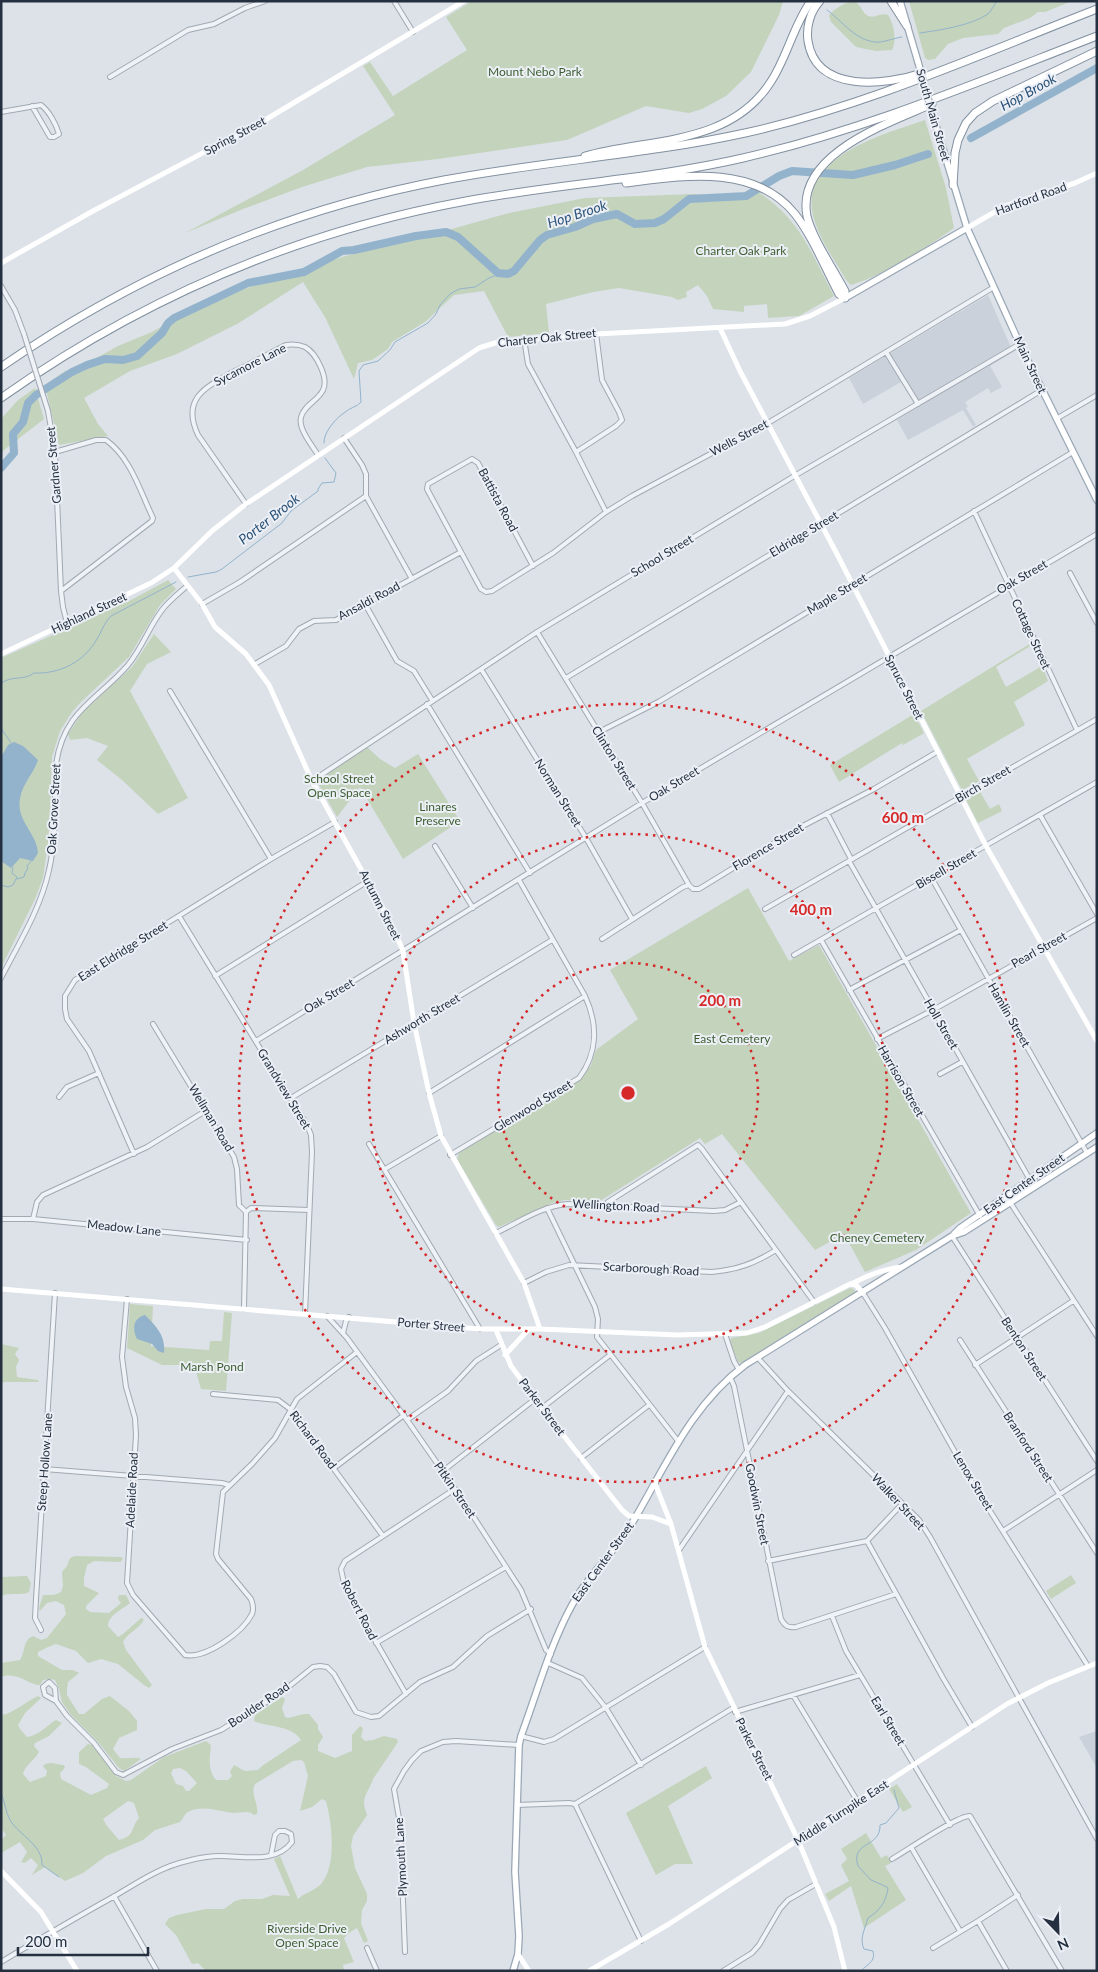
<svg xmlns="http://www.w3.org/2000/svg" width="1098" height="1972" viewBox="0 0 1098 1972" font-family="Lato,sans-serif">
<rect width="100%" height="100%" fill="#dce2e8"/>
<!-- built -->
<path fill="#cad1da" d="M988 295 1013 352 990 366 1002 387 991 393 988 388 965 402 968 407 966 408 976 425 973 427 963 410 908 440 897 420 917 408 901 382 863 404 849 378Z
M1097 1731V1768L1079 1737Z"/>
<!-- green -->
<path fill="#c4d3bc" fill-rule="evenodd" d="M472 1H783L779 15 751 72 726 96 702 109 689 113 646 106 567 140 438 159 367 167 302 187 243 209 185 233 303 170 395 115 363 66 370 62 393 96 467 50 446 17Z
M854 1C861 4 862 13 868 16 875 19 880 12 888 15 894 24 897 41 892 50L876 51 856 47 831 22 829 16C833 9 846 2 854 1Z
M909 1H1072L1045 12H1038L1030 18 1004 28 998 34 963 38 948 44 935 59 928 60 925 58Z
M925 120 946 188 954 228C929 246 880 277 851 285L846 280C835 260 818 238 813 215 799 156 885 134 925 120Z
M756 191C800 218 811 253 834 296L799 316 768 318 767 304 744 306V312L713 309 707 296 698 285 686 292 687 297 678 300 672 297 619 288 593 292 546 304 549 333 508 337 484 291 454 295 425 322 392 342 388 349 372 360 358 363 354 379 325 317 303 282 237 324 177 354 130 371 84 398 98 424 108 436 59 445 45 385 65 371 82 366 118 346 152 332 198 306 218 300 239 291 305 268 380 246 448 230 509 213 585 198 693 194 737 196Z
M35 388 44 419 4 450 1 454V419L17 401Z
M168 580 176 589 160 605 129 657 82 701 72 712 60 731 52 757 49 835 43 878 35 899 1 968V658L131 600Z
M154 634 171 652 147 664 130 691 188 798 158 814 122 780 97 760 108 746 87 738 70 740 68 734 83 712 132 667Z
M1031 643 1032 645 996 667 1006 687 1042 666 1048 681 1014 702 1025 725 967 759 979 781 962 790 921 711Z
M914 714 924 733 903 745 902 743 839 782 830 765Z
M367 747 380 759 395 768 418 754 460 821 403 859 360 787 337 817 318 783 325 775Z
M979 790 990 809 999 804 1002 811 978 823 965 798Z
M748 888 789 961 819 945 971 1213 916 1250 865 1272 844 1234 815 1250 722 1134 705 1144 700 1138 600 1201 565 1200 552 1203 499 1227 496 1225 457 1159 459 1153 581 1079 591 1065 596 1050 638 1019 610 970Z
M850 1288 854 1289 855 1292 741 1363 738 1362 730 1342 731 1338 759 1333Z
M130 1304 153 1306 151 1346 209 1350 210 1341H222L224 1312 232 1313 226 1391 201 1389 194 1365H162L127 1348Z
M1 1344 19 1348 15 1354 19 1360 16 1367 17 1377 38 1380 39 1382H5L2 1383 1 1391Z
M75 1556 121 1557 123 1559 120 1562 94 1561 87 1565 84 1578V1586L99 1593 86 1606V1609L90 1612 109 1613 121 1603 118 1599 119 1595H126L130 1603C122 1610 109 1614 108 1626L118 1637 123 1634 141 1618 144 1619C141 1628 128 1632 123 1642L126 1650 152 1685 149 1688 144 1685 118 1664 101 1659 88 1663 76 1651 56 1644 48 1647 38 1652V1656L62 1670H73L79 1673 68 1682 67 1689V1695L79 1714H84L102 1699 110 1696 129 1711 137 1721V1730L119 1738 113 1749 120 1758C127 1759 135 1756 141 1759L124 1771 119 1768 98 1742 71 1715 62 1702 59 1689 55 1680 50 1679 43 1680 40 1685C29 1686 19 1671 1 1677V1663L20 1660C26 1651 22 1641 33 1636L41 1640 47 1638 66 1614 64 1605 56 1601 47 1603 40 1611 39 1608 43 1595H54L61 1592 63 1586 62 1572 67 1566 70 1558Z
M1071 1575 1076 1583 1051 1599 1046 1591Z
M27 1576 31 1583 29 1592C22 1596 11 1592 1 1596V1577Z
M38 1696 41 1698 25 1713 18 1725 20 1729 27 1737C40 1735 46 1726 56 1720L62 1723 49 1736 35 1743 34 1746 39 1752C34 1761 25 1765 23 1774L30 1782 46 1776 47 1771 43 1766C49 1760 56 1765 64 1765L65 1768 60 1773 61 1779 91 1795 107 1788 109 1784 86 1767 79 1764V1752L88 1744 92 1745 116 1776 126 1781 131 1780 164 1757 206 1741 211 1745C210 1757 207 1769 216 1780H228L232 1776 230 1772 234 1765 245 1771 258 1770 262 1766 301 1740C292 1725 267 1727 254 1721L255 1715 282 1697 285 1699 282 1708 285 1717 288 1718 304 1714H309L318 1725V1729L323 1737 318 1745V1751L335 1758 352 1751V1735L360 1726 363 1728 361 1737 365 1741 373 1740 384 1736 397 1739 398 1742 373 1779C371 1787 364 1794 364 1803 364 1807 366 1811 367 1815L353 1836 351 1846 355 1868 367 1894V1901L362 1910 361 1923 368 1941 364 1943 357 1928 349 1933 344 1938 354 1962 343 1965 344 1971H206L198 1963 192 1964 176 1935 165 1924 169 1918 177 1915 206 1909H224L235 1901 243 1899H262L273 1895 290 1896 274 1859 280 1856 298 1899C304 1893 314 1891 321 1884 337 1866 332 1823 326 1801L322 1799 312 1807 300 1811 308 1776 304 1762 301 1760 293 1761 255 1784C250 1795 259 1804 257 1814L254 1815C248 1810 242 1813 234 1813 220 1812 205 1805 190 1811 184 1813 184 1818 180 1822L155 1830 143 1840 106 1856 83 1873 65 1881 45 1867 32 1875 38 1865 31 1858 25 1863 21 1862 27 1852 20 1842 1 1853V1840L6 1835 1 1828V1712L4 1715C17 1710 26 1702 38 1696ZM180 1768 186 1771 197 1783 189 1791H186L183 1786 176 1784 171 1773 173 1769ZM128 1801 134 1803 139 1818C130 1828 136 1836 119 1840L107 1826 103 1819Z
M706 1766 712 1778 668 1806 693 1864H675L656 1875 626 1813Z
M897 1784 912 1807 903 1812 889 1789Z
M866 1833 881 1858 887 1855 891 1863 885 1866 906 1900 864 1928 851 1886 829 1901 825 1894 849 1881 841 1865 847 1859 841 1849Z"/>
<!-- water -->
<path fill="#93b3cc" d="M14 742 23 746 38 760C34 773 22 784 20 799 16 821 37 833 38 853L33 861 20 858 11 868 1 861V757L8 745Z
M145 1315C156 1326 166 1336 164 1353L158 1351 152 1344 137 1339C132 1329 133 1318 145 1315Z"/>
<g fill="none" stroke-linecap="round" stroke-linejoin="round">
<!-- stream -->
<path stroke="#93b3cc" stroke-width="1" d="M827 10C842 21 855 40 875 42 883 43 894 38 902 37
M920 33C940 30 970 26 988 14 991 11 994 5 997 1
M324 443C323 433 336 418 344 413 349 408 357 407 361 402L359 371 363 365 378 361 390 350 395 342 428 323 436 314 440 305 450 294 459 289 475 287 489 278 500 274
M188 577 216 572 222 569 282 523 291 511 318 491V489L322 483 334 482 336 473 325 458
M1 683C13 675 24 681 34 673 60 674 84 662 97 639 102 631 104 623 111 616L176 582
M1 728 11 743
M17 879 24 877 25 873 28 868 27 866 32 860
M1 885 8 887 13 885 17 877 12 873 13 867
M1 1793C5 1801 5 1811 10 1820 19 1835 43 1845 42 1865L59 1877
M861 1971C867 1964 876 1962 873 1951L864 1949C859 1939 865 1929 868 1918 880 1910 885 1904 888 1889L887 1887 871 1880 858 1866C850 1841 881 1848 880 1825L886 1823 899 1808 894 1790"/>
<!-- river -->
<path stroke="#93b3cc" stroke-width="8" d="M971 138 1097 68
M1 468 14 453 13 434 23 422 28 403 36 395 72 372 87 365 105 359 123 360 137 356 162 333 168 323 174 318 248 283 304 272 342 251 354 250 416 236 446 232 458 237 498 273 508 274 514 271 540 240 547 235 575 227 593 219 617 214 635 224 655 223 664 219 689 199 746 196 779 176 792 171 853 175 895 165 928 154"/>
<defs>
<path id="street" d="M394 1 413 32
M110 77 188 30 214 24 245 8 265 1
M1 112 41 105C49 111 56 124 59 134L54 137H50L32 106
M1 286 15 310 24 334
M524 339 528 364 576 452 606 512
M886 352 918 404
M48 411 55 452 61 591 63 607 67 623
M1056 419 1097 395
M344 438 362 465 366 474V496L412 579
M55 452 96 440H106C131 458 140 491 153 518L152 521 61 591
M576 452 616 426 622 420 619 412 602 380 596 333
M246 504 198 435C180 397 208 386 237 370 254 362 270 353 286 345 293 344 298 344 305 347 316 353 329 378 323 390 318 401 304 405 301 417 298 429 312 445 318 455
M974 511 1077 730
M533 566 478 463 472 459 428 484 427 489 481 589 486 592 492 591 553 553 606 512 632 496 768 423 994 287
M1070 573 1097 623
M202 604 240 582 366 496
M365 604 397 661 414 671 432 700
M537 632 642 803 689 885
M255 664 286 646 299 629 314 621 336 620 461 552
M481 669 586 838 632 919
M566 678 1042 390
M170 691 271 859
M427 704 530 873
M599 732 660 701 1073 452
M312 781 537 632 796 475 1020 344
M827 813 851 859
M1040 815 1097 914
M435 846 473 908
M849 861 1034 1187
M931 877 1087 1153
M765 909 1097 719
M179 916 307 1125 311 1135 312 1152 305 1314
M602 939 683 887 689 885 693 889H699L797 829 874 789 937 752
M821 940 980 1216
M794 955 1097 782
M215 976 368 881
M1 978C19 943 41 908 49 870 57 836 54 798 56 764 64 710 98 700 128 665 142 648 149 627 162 610 169 601 179 593 187 586
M849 990 961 930
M153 1024 234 1157 237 1169 239 1205 246 1212 244 1309
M877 1039 933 1010 1097 918
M256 1041 642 803 1097 534
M940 1074 962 1062
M429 1093 585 996
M59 1097 67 1087 99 1073
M291 1098 552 940
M369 1144 480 1329
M134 1154 89 1051 67 1019 65 1009V996L75 980 271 859 335 822
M450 1155 579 1078C598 1053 598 1024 585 996L519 880
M385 1169 441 1136
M1006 1196 1097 1336
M606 1205 608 1202 698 1145 702 1149 814 1302
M547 1208 595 1307 598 1319 597 1337 678 1441
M246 1212 251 1208 309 1210
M1 1219H33L247 1240
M33 1219 37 1202 43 1195 147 1147 207 1110
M496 1233C519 1222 542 1206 568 1204L714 1211 725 1210 741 1202
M952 1236 1097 1461
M524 1283 546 1272 569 1265 712 1272C737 1270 755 1263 776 1250
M863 1293 885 1328 973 1484 1088 1666
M127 1299 122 1357 126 1387 135 1418 136 1435 127 1583 133 1595 185 1655C206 1659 243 1632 252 1614 254 1609 253 1604 251 1599L218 1559 216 1554 223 1492 252 1464 275 1438 297 1399 357 1352
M327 1316 347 1338 407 1420 462 1499 521 1590 546 1650 551 1654
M343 1333 346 1321 349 1317
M725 1334 734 1361 739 1370
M960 1340 1097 1553
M758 1358 788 1391 919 1520 930 1537 1097 1839
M975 1365 1073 1301
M730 1377 734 1386 781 1619C785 1626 788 1628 796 1627L896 1594
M213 1394 278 1400 290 1409 383 1536
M542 1408 610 1355
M407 1420 448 1391 476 1361 501 1345
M581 1458 649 1405
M334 1468 404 1415
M44 1469 222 1483 229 1485
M443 1471 535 1399
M1003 1531 1097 1470
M867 1541 943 1678 972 1727
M679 1550 788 1391
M768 1561 867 1541 902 1504
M832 1616 846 1651 950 1825
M41 1630 35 1618 36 1599 55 1293
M376 1643 506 1567
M548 1663 582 1678 606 1708 641 1765
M406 1694 345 1588 341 1569 345 1561 455 1489
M793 1695 858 1802
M56 1701 45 1695 43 1687 49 1682 55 1688 56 1701 67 1716 94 1743 116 1772 123 1775 172 1749 221 1730 281 1693 313 1667 320 1666 327 1667 334 1674 356 1712 371 1717 379 1716 420 1682 453 1667 487 1636 531 1609
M735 1712 860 1675
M521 1736 544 1742 554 1739 705 1647
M575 1804 733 1708
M517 1805 569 1803 575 1804 641 1941
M911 1847 960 1931
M892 1859C906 1851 958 1815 970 1816L1062 1971
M114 1896 157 1971
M978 1921 1007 1971
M367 1948 377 1971
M933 1948 978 1921 1018 1895
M405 1952 400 1824 394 1789 404 1771 412 1760 421 1751 443 1742 456 1741 519 1745
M1 1962C38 1940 75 1918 113 1897 137 1883 160 1867 187 1861 198 1858 210 1856 221 1856 245 1856 276 1864 292 1842L291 1834 285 1831H279L275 1835 271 1855
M723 1971 752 1953 759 1945 780 1909 788 1900 816 1884"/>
<path id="primary" d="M900 1 918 62
M933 116 967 228 1022 349 1097 500
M845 298 967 228
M954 1234 960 1228 1097 1133
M513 1971 518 1954 519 1936 515 1872 519 1745 521 1736C537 1693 550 1645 572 1605 588 1575 614 1553 631 1525 665 1468 690 1406 745 1365L952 1236 964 1232 1097 1147"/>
<path id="highway" d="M820 1C810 12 806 27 808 41 816 94 886 85 922 73
M891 1 907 26
M585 156C649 138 729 146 770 83 787 58 793 26 811 1
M626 183C681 176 754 163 795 214 813 237 825 268 839 294L845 298
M953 185 955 153 958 140 966 123 975 113 993 101 1097 51
M845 298V291C834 270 812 238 807 216 795 154 889 123 932 104
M1 367C135 275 285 210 444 180 544 161 645 155 745 133 866 106 981 54 1097 9
M1 398C141 299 297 232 466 201 558 184 652 179 743 158 865 130 980 81 1097 36"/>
</defs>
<!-- street casing -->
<use href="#street" stroke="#a1a9b2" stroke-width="6"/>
<!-- primary casing -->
<use href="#primary" stroke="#9aa7b5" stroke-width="8"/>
<!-- highway casing -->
<use href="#highway" stroke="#8290a0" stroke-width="9"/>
<!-- street -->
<use href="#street" stroke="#eff2f6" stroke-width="4"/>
<!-- secondary -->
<path stroke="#fff" stroke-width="5" d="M967 228 1005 206 1075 183 1097 173
M1 263 93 211 265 120 464 1
M720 328 740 371 838 556 986 846 1097 1041
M174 568 202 604 215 627 246 654 269 685 312 781 392 925 403 951 414 1023 429 1093 441 1136 524 1283 540 1329
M1 654 151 583 174 568 212 531 246 504 479 348 498 342 578 335 785 324 810 316 845 298
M851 1284C868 1275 883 1269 902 1267
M1 1289 480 1329H540L677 1335 747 1333 765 1327 850 1284 856 1285 863 1293
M496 1330 511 1366 542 1408 622 1510 629 1516 652 1517 671 1524
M505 1355 528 1330
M654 1481 671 1524 705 1647 798 1840 834 1927 845 1971
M1 1871 41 1912 77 1971
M518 1954 529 1971
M589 1971 669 1924 1007 1704 1048 1683 1097 1663"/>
<!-- primary -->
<use href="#primary" stroke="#fff" stroke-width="5.5"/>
<!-- highway -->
<use href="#highway" stroke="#fff" stroke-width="7"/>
<defs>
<path id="street-bridge" d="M24 334 48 411"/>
<path id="primary-bridge" d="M918 62 933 116"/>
</defs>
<!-- street-bridge casing -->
<use href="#street-bridge" stroke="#a1a9b2" stroke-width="6" stroke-linecap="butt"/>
<!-- primary-bridge casing -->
<use href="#primary-bridge" stroke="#9aa7b5" stroke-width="8" stroke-linecap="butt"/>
<!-- street-bridge -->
<use href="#street-bridge" stroke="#eff2f6" stroke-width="4"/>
<!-- primary-bridge -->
<use href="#primary-bridge" stroke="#fff" stroke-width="5.5"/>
</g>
<!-- distance rings -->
<g fill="none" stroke="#d62828" stroke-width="2.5" stroke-dasharray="2.5 5">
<circle cx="628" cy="1093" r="130"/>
<circle cx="628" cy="1093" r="259"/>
<circle cx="628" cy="1093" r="389"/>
</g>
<g text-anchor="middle" stroke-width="4" stroke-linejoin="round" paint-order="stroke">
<!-- park labels -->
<g font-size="12" fill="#3c5d30" stroke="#ecf0f6">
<text x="535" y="76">Mount Nebo Park</text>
<text x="741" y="255">Charter Oak Park</text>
<text x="339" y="783">School Street<tspan x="339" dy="14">Open Space</tspan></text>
<text x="438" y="811">Linares<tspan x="438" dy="14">Preserve</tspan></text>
<text x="732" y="1043">East Cemetery</text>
<text x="877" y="1242">Cheney Cemetery</text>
<text x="212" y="1371">Marsh Pond</text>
<text x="307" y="1933">Riverside Drive<tspan x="307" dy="14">Open Space</tspan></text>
</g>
<!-- street labels -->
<g font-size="12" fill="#243040" stroke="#ecf0f6">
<text transform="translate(933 115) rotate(74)" y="4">South Main Street</text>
<text transform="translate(235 136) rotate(-28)" y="4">Spring Street</text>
<text transform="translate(1031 199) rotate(-20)" y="4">Hartford Road</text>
<text transform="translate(547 338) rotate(-6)" y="4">Charter Oak Street</text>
<text transform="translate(250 365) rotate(-27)" y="4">Sycamore Lane</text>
<text transform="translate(1030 365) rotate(65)" y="4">Main Street</text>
<text transform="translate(739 438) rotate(-28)" y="4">Wells Street</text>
<text transform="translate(54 465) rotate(-95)" y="4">Gardner Street</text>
<text transform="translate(498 500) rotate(62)" y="4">Battista Road</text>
<text transform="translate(804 534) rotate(-31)" y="4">Eldridge Street</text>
<text transform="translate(662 556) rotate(-31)" y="4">School Street</text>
<text transform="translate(1022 577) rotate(-30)" y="4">Oak Street</text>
<text transform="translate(837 594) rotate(-31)" y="4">Maple Street</text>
<text transform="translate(369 601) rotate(-28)" y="4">Ansaldi Road</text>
<text transform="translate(89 613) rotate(-25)" y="4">Highland Street</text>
<text transform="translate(1031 634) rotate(65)" y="4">Cottage Street</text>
<text transform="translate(904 687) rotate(63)" y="4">Spruce Street</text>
<text transform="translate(614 758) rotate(58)" y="4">Clinton Street</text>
<text transform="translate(674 784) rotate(-31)" y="4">Oak Street</text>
<text transform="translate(983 784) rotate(-30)" y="4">Birch Street</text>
<text transform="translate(558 793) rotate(58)" y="4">Norman Street</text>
<text transform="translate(54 809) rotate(-87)" y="4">Oak Grove Street</text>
<text transform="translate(768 847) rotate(-31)" y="4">Florence Street</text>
<text transform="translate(946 869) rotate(-30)" y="4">Bissell Street</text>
<text transform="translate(380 905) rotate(63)" y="4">Autumn Street</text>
<text transform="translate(1039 950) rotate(-29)" y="4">Pearl Street</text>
<text transform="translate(123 951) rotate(-32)" y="4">East Eldridge Street</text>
<text transform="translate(329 996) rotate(-31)" y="4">Oak Street</text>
<text transform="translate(1009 1015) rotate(60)" y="4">Hamlin Street</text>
<text transform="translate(422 1019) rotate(-31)" y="4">Ashworth Street</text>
<text transform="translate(941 1024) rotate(60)" y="4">Holl Street</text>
<text transform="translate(901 1081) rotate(60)" y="4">Harrison Street</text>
<text transform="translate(284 1089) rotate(59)" y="4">Grandview Street</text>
<text transform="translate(533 1106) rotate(-31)" y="4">Glenwood Street</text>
<text transform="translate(211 1118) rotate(59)" y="4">Wellman Road</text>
<text transform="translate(1024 1184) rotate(-35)" y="4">East Center Street</text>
<text transform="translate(616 1206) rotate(3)" y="4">Wellington Road</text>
<text transform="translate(124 1228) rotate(6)" y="4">Meadow Lane</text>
<text transform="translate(651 1269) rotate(3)" y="4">Scarborough Road</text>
<text transform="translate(431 1325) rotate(5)" y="4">Porter Street</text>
<text transform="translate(1024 1349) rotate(57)" y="4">Benton Street</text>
<text transform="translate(542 1407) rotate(53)" y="4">Parker Street</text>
<text transform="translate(313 1440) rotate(53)" y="4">Richard Road</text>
<text transform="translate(1028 1447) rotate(57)" y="4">Branford Street</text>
<text transform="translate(45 1462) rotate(-86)" y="4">Steep Hollow Lane</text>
<text transform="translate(973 1481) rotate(59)" y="4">Lenox Street</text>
<text transform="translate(132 1490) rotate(-87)" y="4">Adelaide Road</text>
<text transform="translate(455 1490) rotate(56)" y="4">Pitkin Street</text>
<text transform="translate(898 1502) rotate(47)" y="4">Walker Street</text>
<text transform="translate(757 1504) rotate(79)" y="4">Goodwin Street</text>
<text transform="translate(603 1562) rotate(-54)" y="4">East Center Street</text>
<text transform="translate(359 1610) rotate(63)" y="4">Robert Road</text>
<text transform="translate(259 1705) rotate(-34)" y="4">Boulder Road</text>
<text transform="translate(888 1721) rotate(59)" y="4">Earl Street</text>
<text transform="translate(754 1749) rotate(63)" y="4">Parker Street</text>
<text transform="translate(841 1813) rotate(-33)" y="4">Middle Turnpike East</text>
<text transform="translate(401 1857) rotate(-93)" y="4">Plymouth Lane</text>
</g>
<!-- water labels -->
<g font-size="14" font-style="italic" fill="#2b5278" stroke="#ecf0f6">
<text transform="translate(1028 92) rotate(-29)" y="5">Hop Brook</text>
<text transform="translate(577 214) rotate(-18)" y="5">Hop Brook</text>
<text transform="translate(269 519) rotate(-38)" y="5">Porter Brook</text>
</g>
</g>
<circle cx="628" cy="1093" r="8" fill="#d62828" stroke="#ecf0f6" stroke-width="2.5"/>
<g font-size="15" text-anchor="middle" font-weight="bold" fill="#d62828" stroke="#ecf0f6" stroke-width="4" stroke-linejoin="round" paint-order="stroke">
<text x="903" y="823">600 m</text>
<text x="811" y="915">400 m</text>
<text x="720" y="1006">200 m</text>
</g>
<!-- border -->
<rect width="1098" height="1972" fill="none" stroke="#243040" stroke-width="5"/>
<!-- north arrow -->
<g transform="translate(1058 1932) rotate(157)" stroke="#ecf0f6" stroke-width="4" paint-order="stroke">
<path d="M0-4L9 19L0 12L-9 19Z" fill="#243040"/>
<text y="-8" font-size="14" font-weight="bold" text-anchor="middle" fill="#243040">N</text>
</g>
<!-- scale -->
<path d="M18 1947v8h130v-8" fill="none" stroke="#243040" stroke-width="2.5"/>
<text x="25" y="1947" font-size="15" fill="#243040" stroke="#ecf0f6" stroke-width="4" paint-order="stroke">200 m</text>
</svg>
